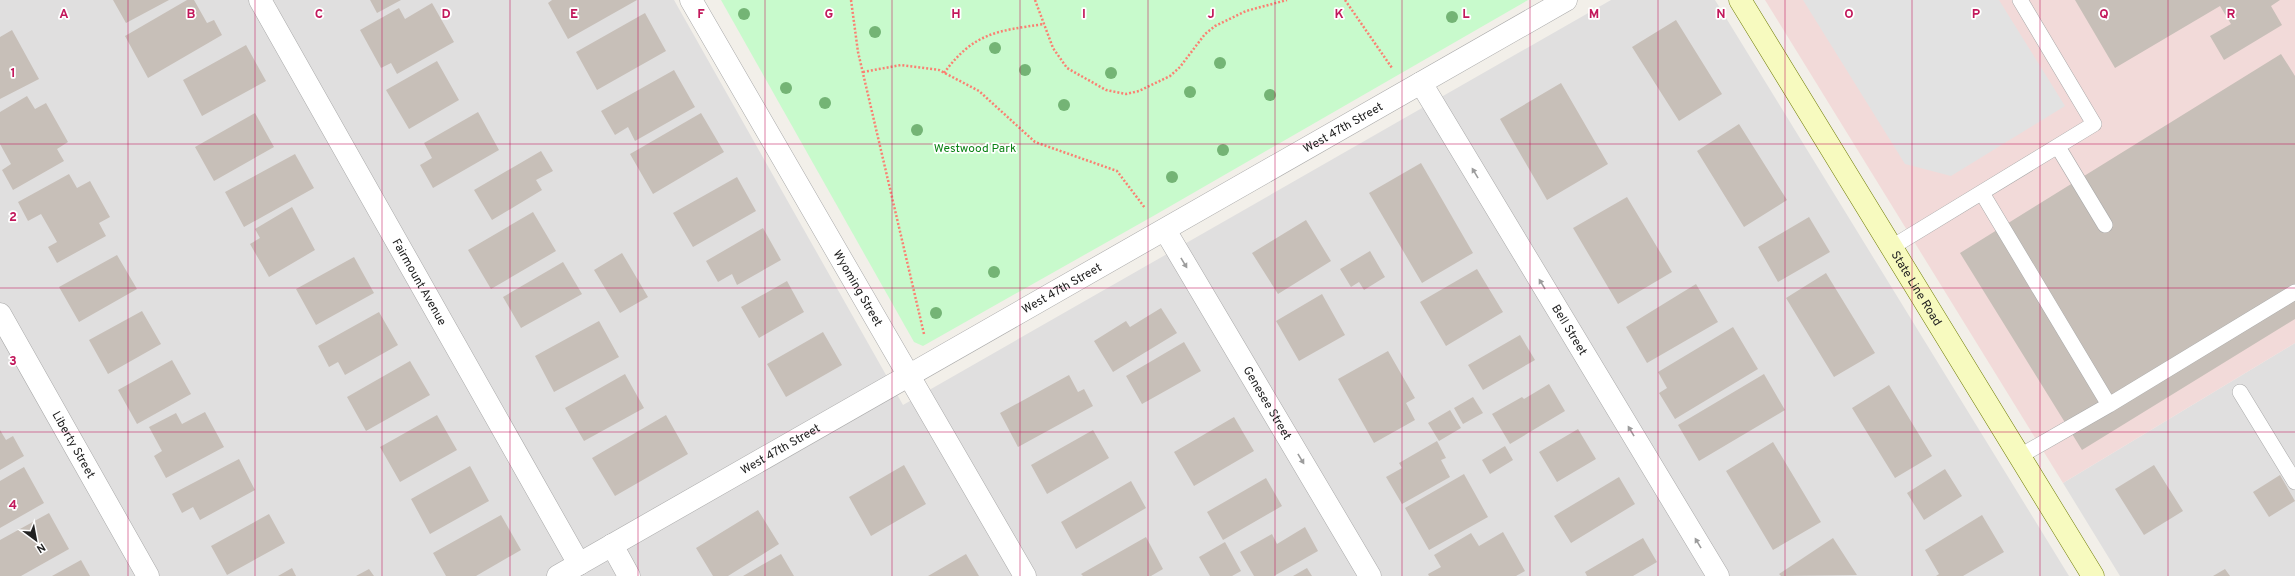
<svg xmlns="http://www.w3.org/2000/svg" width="2295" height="576" viewBox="0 0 2295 576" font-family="Overpass,sans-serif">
<rect width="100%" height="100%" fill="#f2efe9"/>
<!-- residential -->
<path fill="#e0dfdf" d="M0 0H674L903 405 1611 0H1715L2069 576H0Z
M2295 343V576H2120L2063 483Z"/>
<!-- commercial -->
<path fill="#f2dad9" d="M1765 0H2295V343L2063 483Z"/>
<!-- park -->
<path fill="#c8facc" d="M721 0H1528L1155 215 923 346 914 342Z"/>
<!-- parking -->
<path fill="#e2e2e2" d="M1803 0H1999L2065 106 1951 176 1905 164Z"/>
<!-- building -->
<path fill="#c7bfb8" d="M113 0H169L126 23Z
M187 0H194L207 23 214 20 222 35 148 78 125 36Z
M370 0H401L377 13Z
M552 0H637L568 39 548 3Z
M2075 0H2280L2271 6 2282 25 2224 60 2210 36 2231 24 2220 6 2115 68Z
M432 3 454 42 397 74 391 63 381 68 360 30 399 8 405 19Z
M645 13 666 51 597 90 576 52Z
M1676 20 1722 94 1679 121 1632 47Z
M12 30 39 79 0 99V37Z
M246 45 266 81 202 116 183 80Z
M2281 54 2295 76V319L2082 450 1960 253Z
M437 61 459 100 409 129 386 90Z
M674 70 695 107 635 141 628 127 615 135 601 111Z
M1561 83 1608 164 1547 200 1500 119Z
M27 96 35 109 46 103 68 142 57 149 64 161 13 190 2 170 11 164 0 144V112Z
M478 112 499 150 433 188 420 165 432 158 424 143Z
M255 113 274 147 214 181 195 147Z
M701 113 724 152 653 194 630 154Z
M1739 124 1787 200 1744 227 1697 151Z
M541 151 553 171 536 180 542 190 492 220 474 190Z
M295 154 314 188 244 227 225 192Z
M1421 163 1473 253 1422 283 1369 193Z
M69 174 77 188 90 181 110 217 99 223 106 236 57 263 48 247 57 242 41 214 28 221 18 202Z
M737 177 756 211 693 247 673 213Z
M1627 197 1672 272 1618 304 1573 228Z
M292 207 315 250 269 277 250 244 260 238 255 229Z
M533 212 556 251 491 289 468 250Z
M1809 217 1830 252 1778 282 1758 247Z
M1306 220 1331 261 1278 294 1252 253Z
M763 228 781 260 737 285 732 274 718 282 706 261Z
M1370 251 1385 277 1364 290 1359 282 1351 287 1340 269Z
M622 253 648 297 620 313 594 270Z
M117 255 137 289 79 322 59 287Z
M354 257 374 293 316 325 296 289Z
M563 262 582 294 521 328 503 297Z
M1477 269 1503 312 1446 346 1420 302Z
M1826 273 1875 353 1834 377 1786 298Z
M787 281 804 312 759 338 741 307Z
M1696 284 1718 322 1647 363 1626 327Z
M1322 294 1345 335 1299 361 1276 321Z
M1161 308 1177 333 1113 372 1094 341 1126 321 1130 327Z
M142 311 161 344 108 374 89 340Z
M379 312 398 345 345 375 338 362 329 367 318 346Z
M599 321 619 357 554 392 535 356Z
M1733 327 1758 369 1675 419 1659 393 1667 388 1658 372Z
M823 332 842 365 786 397 767 364Z
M1520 335 1535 360 1483 390 1468 365Z
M1184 342 1201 371 1142 404 1126 376Z
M1388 351 1415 398 1406 403 1415 420 1374 443 1338 379Z
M172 360 191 394 137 424 118 390Z
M410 361 430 395 366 431 347 397Z
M625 374 644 408 584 441 565 408Z
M1764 374 1785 410 1699 461 1678 425Z
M1069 375 1078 392 1084 389 1093 406 1018 447 1000 413Z
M1549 384 1565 411 1510 444 1492 414 1522 397 1524 399Z
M1889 385 1932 456 1895 478 1852 408Z
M1473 397 1483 413 1463 424 1454 408Z
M1450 410 1461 428 1439 441 1428 423Z
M205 412 224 447 166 478 154 456 162 451 149 427 176 413 182 424Z
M437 415 457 450 400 482 380 447Z
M666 415 688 454 615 496 592 458Z
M1234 417 1254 451 1194 486 1174 452Z
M1578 429 1596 459 1557 482 1539 452Z
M0 430 6 440 13 436 24 456 0 470Z
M1093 430 1109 458 1047 494 1031 465Z
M1437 441 1446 458 1441 460 1450 477 1402 504 1386 477 1402 468 1399 463Z
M1773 442 1821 522 1773 550 1726 471Z
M1505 446 1513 460 1490 474 1482 460Z
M239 459 255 490 200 520 193 507 182 513 172 494Z
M904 465 926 504 871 536 849 497Z
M2154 465 2183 511 2144 535 2115 489Z
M470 466 489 501 430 534 411 499Z
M24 467 44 503 0 528V481Z
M1945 469 1962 496 1924 520 1907 493Z
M1464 474 1488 517 1429 550 1405 508Z
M2280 475 2295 501 2269 517 2253 492Z
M1619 477 1635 504 1571 543 1554 516Z
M1266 478 1282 506 1223 540 1207 512Z
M1131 481 1146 508 1076 549 1061 522Z
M758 510 779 544 728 576H713L696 548Z
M49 513 69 549 21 576H0V540Z
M269 514 285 543 227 575 211 546Z
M501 515 521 550 476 576H446L433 553Z
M1982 515 2004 552 1963 576H1936L1939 574 1925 550Z
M1305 527 1318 551 1274 576H1254L1240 552 1272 534 1277 544Z
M1503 532 1525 571 1516 576H1429L1428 574 1441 567 1434 555 1471 533 1479 546Z
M1146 537 1163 569 1151 576H1083L1081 574Z
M1643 538 1657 562 1633 576H1587L1585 572Z
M1833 538 1857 575 1781 576 1779 574Z
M1225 542 1241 571 1232 576H1210L1199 557Z
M781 554 794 576H743Z
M966 554 979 576H928Z
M81 560 90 576H52Z
M292 568 296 576H278Z
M1307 568 1312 576H1293Z
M369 569 374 576H356Z
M2225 569 2230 576H2213Z"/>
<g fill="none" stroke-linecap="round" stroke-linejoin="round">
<defs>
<path id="lane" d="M2058 147 2105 225
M1982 193 2109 405 2020 456
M1892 247 2094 124 2020 0
M2240 392 2295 482
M2109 405 2295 292"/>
<g id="street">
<path id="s1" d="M260 0 579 564"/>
<path id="s2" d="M691 0 1025 576"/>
<path id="s3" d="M1421 83 1718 576"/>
<path id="s4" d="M1165 230 1370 576"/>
<path id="s5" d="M0 314 148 576"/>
<path d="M612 545 629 576"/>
<path id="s6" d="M558 576 1566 0"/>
</g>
<g id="secondary">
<path id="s7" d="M1740 0 2093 576"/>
</g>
</defs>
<!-- lane casing -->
<use href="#lane" stroke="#a9a9a9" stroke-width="16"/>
<!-- street casing -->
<use href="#street" stroke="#a9a9a9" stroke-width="23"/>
<!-- secondary casing -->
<use href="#secondary" stroke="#707d05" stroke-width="23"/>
<!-- path -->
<path stroke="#fa8072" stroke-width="2.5" stroke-dasharray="2 2" stroke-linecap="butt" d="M851 0 858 52 924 334
M1035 0 1053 48 1067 68 1106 90 1126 94 1139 91 1170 76 1180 67 1205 34 1215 26 1246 11 1287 0
M1345 0 1392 68
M863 72 901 65 939 70 979 91 1035 142 1117 171 1145 208
M944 73C974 32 998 31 1044 24"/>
<!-- lane -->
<use href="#lane" stroke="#fff" stroke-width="15"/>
<!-- street -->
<use href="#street" stroke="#fff" stroke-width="22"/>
<!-- secondary -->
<use href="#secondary" stroke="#f7fabf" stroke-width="22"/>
</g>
<!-- trees -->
<g fill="#74b475">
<circle cx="744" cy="14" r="6"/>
<circle cx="1452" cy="17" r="6"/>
<circle cx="875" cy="32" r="6"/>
<circle cx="995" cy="48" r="6"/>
<circle cx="1220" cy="63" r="6"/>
<circle cx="1025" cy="70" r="6"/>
<circle cx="1111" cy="73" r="6"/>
<circle cx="786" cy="88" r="6"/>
<circle cx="1190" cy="92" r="6"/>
<circle cx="1270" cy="95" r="6"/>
<circle cx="825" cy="103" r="6"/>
<circle cx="1064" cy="105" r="6"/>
<circle cx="917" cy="130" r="6"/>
<circle cx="1223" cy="150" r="6"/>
<circle cx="1172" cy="177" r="6"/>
<circle cx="994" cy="272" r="6"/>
<circle cx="936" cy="313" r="6"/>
</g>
<!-- one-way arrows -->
<defs><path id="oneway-solid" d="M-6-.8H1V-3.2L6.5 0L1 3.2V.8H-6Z"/></defs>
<g fill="#9c9c9c">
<use href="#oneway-solid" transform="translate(1475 173) rotate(-121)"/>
<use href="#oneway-solid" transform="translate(1184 263) rotate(59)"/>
<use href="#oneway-solid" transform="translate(1542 284) rotate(-121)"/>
<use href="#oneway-solid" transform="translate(1631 431) rotate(-121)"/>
<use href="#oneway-solid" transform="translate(1301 459) rotate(59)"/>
<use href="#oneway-solid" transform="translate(1698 543) rotate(-121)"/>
</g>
<!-- grid -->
<path fill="none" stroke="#c2185b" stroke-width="1" stroke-opacity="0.55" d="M128 0V576M255 0V576M382 0V576M510 0V576M638 0V576M765 0V576M892 0V576M1020 0V576M1148 0V576M1275 0V576M1402 0V576M1530 0V576M1658 0V576M1785 0V576M1912 0V576M2040 0V576M2168 0V576M0 144H2295M0 288H2295M0 432H2295"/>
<g text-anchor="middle" stroke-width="3.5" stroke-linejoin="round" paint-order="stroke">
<!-- street labels -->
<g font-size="12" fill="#222" stroke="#fff">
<text dy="4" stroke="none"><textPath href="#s6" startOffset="904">West 47th Street</textPath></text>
<text dy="4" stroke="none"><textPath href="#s1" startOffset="324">Fairmount Avenue</textPath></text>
<text dy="4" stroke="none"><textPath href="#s2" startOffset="333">Wyoming Street</textPath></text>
<text dy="4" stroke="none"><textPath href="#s7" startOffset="338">State Line Road</textPath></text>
<text dy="4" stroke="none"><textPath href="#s6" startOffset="580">West 47th Street</textPath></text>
<text dy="4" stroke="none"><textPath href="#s3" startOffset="288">Bell Street</textPath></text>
<text dy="4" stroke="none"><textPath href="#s4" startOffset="201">Genesee Street</textPath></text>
<text dy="4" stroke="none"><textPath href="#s5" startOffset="150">Liberty Street</textPath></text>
<text dy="4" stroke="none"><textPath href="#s6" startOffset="256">West 47th Street</textPath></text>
</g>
<!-- park labels -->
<g font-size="12" fill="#0c8416" stroke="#fff">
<text x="975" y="152">Westwood Park</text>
</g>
</g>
<g font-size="13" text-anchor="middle" font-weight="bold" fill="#c2185b" stroke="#fff" stroke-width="3.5" stroke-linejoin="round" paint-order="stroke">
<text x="64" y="18">A</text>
<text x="191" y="18">B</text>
<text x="319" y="18">C</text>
<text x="446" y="18">D</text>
<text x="574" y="18">E</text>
<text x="701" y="18">F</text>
<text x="829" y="18">G</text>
<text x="956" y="18">H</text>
<text x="1084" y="18">I</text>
<text x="1211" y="18">J</text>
<text x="1339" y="18">K</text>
<text x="1466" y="18">L</text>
<text x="1594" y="18">M</text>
<text x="1721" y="18">N</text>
<text x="1849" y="18">O</text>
<text x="1976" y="18">P</text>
<text x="2104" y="18">Q</text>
<text x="2231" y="18">R</text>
<text x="13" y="77">1</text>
<text x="13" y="221">2</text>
<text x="13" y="365">3</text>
<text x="13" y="509">4</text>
</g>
<!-- north arrow -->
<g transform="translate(36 540) rotate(148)" stroke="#ffffff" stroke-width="3" paint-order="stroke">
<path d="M0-3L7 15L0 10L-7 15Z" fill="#222222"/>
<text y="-6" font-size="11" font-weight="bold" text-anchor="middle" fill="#222222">N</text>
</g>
</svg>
